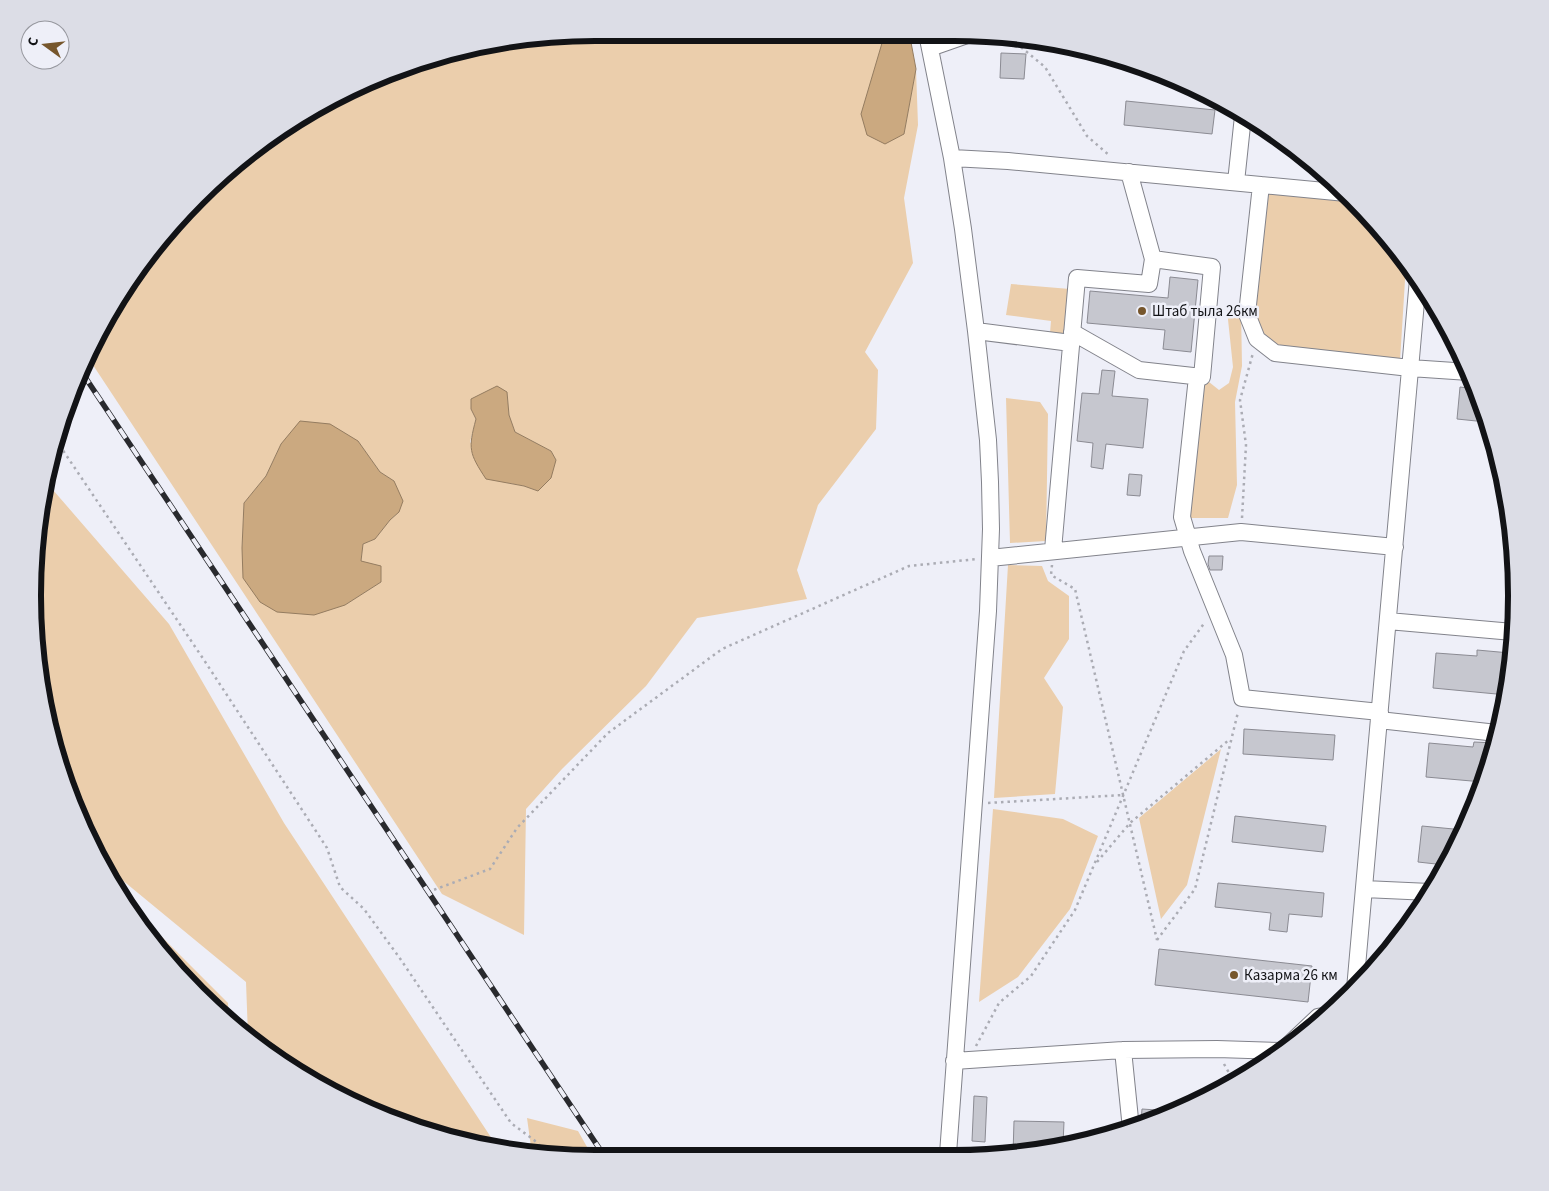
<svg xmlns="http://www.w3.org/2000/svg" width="1549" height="1191" viewBox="0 0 1549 1191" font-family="'Source Sans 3',sans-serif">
<rect width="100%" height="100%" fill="#eeeff8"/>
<!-- green -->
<path fill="#ebceac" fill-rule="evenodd" d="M596 33H885L870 88 904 134 916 69 918 125 904 198 913 263 865 352 878 370 876 429 818 505 797 570 807 599 697 618 646 686 562 769 526 809 524 935 442 894 89 359 108 314 197 198 314 108 450 52ZM507 392 509 415 515 432 551 451 556 460 538 491 524 486 507 483 470 442 476 419 471 409ZM358 441 380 472 394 481 399 512 390 520 375 539 363 544 361 561 381 582 345 605 242 548 244 503 266 476 281 444Z
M1269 193 1356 203 1406 264 1400 361 1279 349 1264 342 1253 314Z
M1011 284 1070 289 1067 335 1050 333 1051 321 1006 315Z
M1241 309 1242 366 1235 402 1237 485 1228 518H1188L1199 389 1209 382 1219 390 1229 383 1233 367 1227 310Z
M1006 398 1040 402 1048 414 1046 541 1010 543Z
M47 483 169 624 284 823 498 1148 414 1129 283 1064 248 1035 246 982 104 865 75 811 52 741 33 596Z
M1008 565 1042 566 1048 581 1069 596V639L1044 678 1063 707 1055 794 994 798Z
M1221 749 1187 885 1161 919 1139 818Z
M993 809 1063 819 1098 836 1070 909 1018 977 979 1002Z
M124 902 139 914 228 1003 229 1019 198 994 127 908Z
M527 1118 578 1131 591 1154H532Z"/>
<!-- water -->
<path fill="#cba980" stroke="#947c60" d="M885 33H901L910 37 916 69 904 134 885 144 867 135 861 114Z
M497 386 507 392 509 415 515 432 551 451 556 460 551 478 538 491 524 486 486 479C469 453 468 449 476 419L471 409V399Z
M300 421 330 424 358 441 380 472 394 481 403 501 399 512 390 520 375 539 363 544 361 561 381 566V582L345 605 314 615 277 612 260 602 243 578 242 548 244 503 266 476 281 444Z"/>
<!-- building -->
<path fill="#c6c7cf" stroke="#8b8b93" d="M1001 53 1026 54 1024 79 1000 78Z
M1126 101 1215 110 1212 134 1124 125Z
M1170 277 1198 280 1191 352 1163 349 1165 330 1087 323 1090 291 1168 298Z
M1102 370 1115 371 1112 396 1148 399 1143 448 1106 444 1103 469 1091 467 1093 443 1077 441 1082 393 1099 394Z
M1460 387 1476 389 1486 422 1457 419Z
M1129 474 1142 475 1140 496 1127 495Z
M1209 556H1223L1222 570H1210L1208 564Z
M1477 650 1510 653 1507 695 1433 688 1436 653 1477 656Z
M1244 729 1335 735 1333 760 1243 754Z
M1474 742 1494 743 1483 782 1426 777 1429 743 1473 747Z
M1235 816 1326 826 1323 852 1232 842Z
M1422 826 1464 830 1445 865 1418 862Z
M1218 883 1324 893 1322 917 1289 914 1287 932 1269 930 1271 913 1215 907Z
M1159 949 1312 966 1308 1002 1155 985Z
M974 1096 987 1097 985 1142 972 1141Z
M1142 1109 1171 1111 1148 1122 1141 1121Z
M1014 1121 1064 1122 1063 1144 1038 1143V1151L1027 1154H1013Z"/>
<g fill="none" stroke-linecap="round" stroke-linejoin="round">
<defs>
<path id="minor" d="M927 34 952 158 963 229 976 331 988 440 990 482 991 529 988 611 948 1154
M930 48 970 34
M952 158 1008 161 1346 193
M1236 182 1243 116
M1261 185 1247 314 1257 339 1275 353 1410 368 1469 372
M976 331 1071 343
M1072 332 1139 370 1202 377 1212 267 1153 259 1129 172
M1197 377 1182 517 1192 551 1234 655 1242 698 1380 712
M1053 550 1077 278 1149 284 1153 259
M990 558 1241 532 1395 547
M1388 621 1513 632
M1379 720 1497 733
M1364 889 1430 892
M1355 989 1418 279
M1123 1050 1131 1129
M954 1061 1123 1050 1217 1049 1282 1051 1318 1017 1324 1016"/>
</defs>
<!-- minor casing -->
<use href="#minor" stroke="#82838b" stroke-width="18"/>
<!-- path -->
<path stroke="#abacb4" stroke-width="2.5" stroke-dasharray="2.5 4" stroke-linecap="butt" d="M983 38 1022 48 1045 67 1087 136 1110 156
M56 440 204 660 327 848 340 887 364 909 399 957 511 1123 534 1140 548 1154
M1242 518 1246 445 1240 400 1253 353
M1052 565 1051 575 1075 589 1157 940
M988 803 1123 795
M1097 862 1130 823 1230 739
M428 892 490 869 517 828 608 733 722 649 909 566 977 559
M1157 940 1195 889 1238 712
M976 1046 999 1003 1031 976 1075 910 1184 651 1205 622
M1224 1064 1233 1080"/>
<!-- minor -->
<use href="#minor" stroke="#fff" stroke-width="16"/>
<defs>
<path id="rail" d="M83 374 603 1154"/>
</defs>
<!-- rail casing -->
<use href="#rail" stroke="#292a2e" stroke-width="5.5"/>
<!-- rail -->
<use href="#rail" stroke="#eeeff8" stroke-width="4" stroke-dasharray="11" stroke-linecap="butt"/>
</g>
<!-- markers -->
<g fill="#76562c" stroke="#eeeff8" stroke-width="2">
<circle cx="1142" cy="311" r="5"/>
<circle cx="1234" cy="975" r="5"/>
</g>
<g text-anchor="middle" stroke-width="5" stroke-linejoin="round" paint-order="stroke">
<!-- poi labels -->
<g font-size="15" fill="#121316" stroke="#eeeff8" text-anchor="start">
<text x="1152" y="316">Штаб тыла 26км</text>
<text x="1244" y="980">Казарма 26 км</text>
</g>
</g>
<!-- crop -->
<path d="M0 0H1549V1191H0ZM595 41H954A554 554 0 0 1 1508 595V596A554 554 0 0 1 954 1150H595A554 554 0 0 1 41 596V595A554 554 0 0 1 595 41Z" fill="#dcdde6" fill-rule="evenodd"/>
<path fill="none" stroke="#121316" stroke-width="6" d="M595 41H954A554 554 0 0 1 1508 595V596A554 554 0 0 1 954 1150H595A554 554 0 0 1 41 596V595A554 554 0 0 1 595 41Z"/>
<!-- north arrow -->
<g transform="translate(45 45) rotate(285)"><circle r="24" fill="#eeeff8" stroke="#96979e"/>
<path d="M0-4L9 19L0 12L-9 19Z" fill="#76562c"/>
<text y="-8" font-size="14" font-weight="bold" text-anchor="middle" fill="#121316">С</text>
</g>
</svg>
